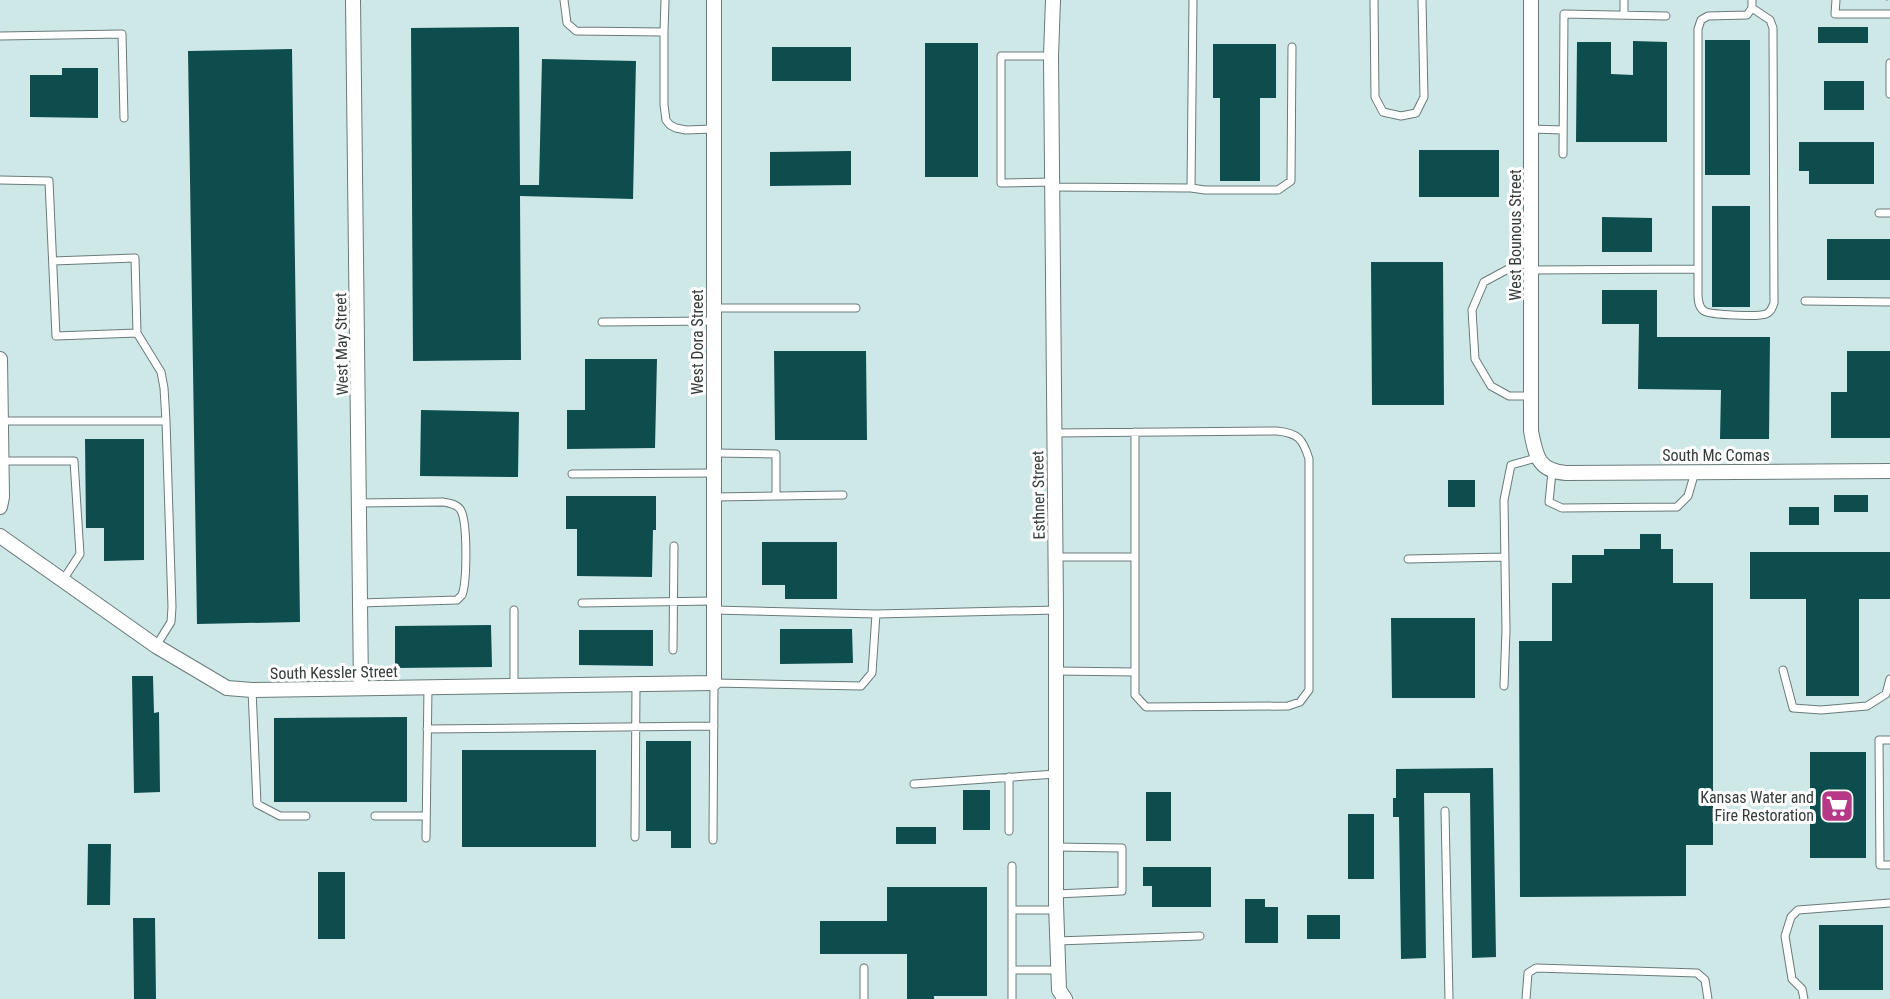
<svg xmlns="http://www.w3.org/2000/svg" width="1890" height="999" viewBox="0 0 1890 999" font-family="'Roboto Condensed',sans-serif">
<rect width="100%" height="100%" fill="#e2f2f2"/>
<!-- built -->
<path fill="#cee8e8" d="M0 0H1890V999H0Z"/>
<!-- building -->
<path fill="#0e4d4e" d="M519 27 520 185H539L542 59 636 61 633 199 520 196 521 360 413 361 411 28Z
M1818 27H1868V43H1818Z
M1705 40H1750V175H1705Z
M1633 41 1667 42V142H1576L1577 42H1611V74L1633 75Z
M925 43H978V177H925Z
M1213 44H1276V98H1260V181H1220V98H1213Z
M772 47H851V81H772Z
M292 49 300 622 197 624 188 51Z
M62 68H98V118L30 117V75H62Z
M1824 81H1864V110H1824Z
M1799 142H1874V184H1809V171H1799Z
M1419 150H1499V197H1419Z
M851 151V185L770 186V152Z
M1712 206H1750V307H1712Z
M1602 217 1652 218V252H1602Z
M1827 239H1890V280H1827Z
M1371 262H1443L1444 405H1372Z
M1602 290H1657V337H1770L1769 439H1720L1721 390 1638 389 1639 324H1602Z
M774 351H866L867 440H775Z
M1847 351H1890V438H1831V392H1847Z
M585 359H657L655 448 567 449V410H585Z
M421 410 519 412 518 477 420 476Z
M85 439H144V560L104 561V528H86Z
M1448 480H1475V507H1448Z
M1834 495H1868V512H1834Z
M566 496H656V530H653L652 577 577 576V529H566Z
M1789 507H1819V525H1789Z
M1640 534H1661V549H1673V583H1713V845H1686V896L1520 897 1519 641H1552V583H1572V555H1604V549H1640Z
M762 542H837V599H785V585H762Z
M1750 552H1890V599H1859V696H1806V599H1750Z
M1391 618H1475V698H1392Z
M491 625 492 667 395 668V626Z
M780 629H852L853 663 780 664Z
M579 630H653V666L579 665Z
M132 676H153L154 713 159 712 160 792 134 793Z
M407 717V802H274V718Z
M646 741H691V848H671V831H646Z
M462 750H596V847H462Z
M1810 752H1866V858H1810Z
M1493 768 1496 957 1472 958 1470 793H1424L1426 958 1401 959 1399 817H1393V798H1396V769Z
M963 790H990V830H963Z
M1146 792H1171V841H1146Z
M1348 814H1374V879H1348Z
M896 827H936V844H896Z
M88 844H111L110 905H87Z
M1143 867H1211V907H1152V886H1143Z
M318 872H345V939H318Z
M887 887H987V996H934V999H907V954H820V921H887Z
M1245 899H1265V907H1278V943H1245Z
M1307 915H1340V939H1307Z
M133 918H155L156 999H134Z
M1819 925H1883V990H1819Z"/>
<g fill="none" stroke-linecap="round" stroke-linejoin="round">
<defs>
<path id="lane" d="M564 0 567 23 576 31 664 32V105L666 120 670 125 676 128 686 130 713 129
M1193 0 1191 188 1205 190H1278L1291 181 1292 47
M1374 0 1375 97 1383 112 1401 116 1416 113 1424 97 1422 0
M1624 0V15
M1836 0 1835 14H1890
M1752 8 1770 20 1773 28 1774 303C1772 308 1771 312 1766 314 1758 317 1711 315 1704 311 1698 307 1698 299 1698 293V29L1701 20 1708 16 1747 15 1752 8V0
M664 32 665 0
M0 36 122 34 124 118
M1051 56H1001V183L1052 182
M1890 63V94
M1531 129 1563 130
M1563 154 1564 14 1666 16
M0 180 49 181 56 336 137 333 135 258 53 261
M1052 187 1191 188
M1879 213H1890
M1531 262 1510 268 1484 282 1472 310 1475 359 1491 386 1509 396H1531
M1531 270 1698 269
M1805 301 1890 302
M713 308H856
M602 322 713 321
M137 333 161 372 164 388 166 421
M1 421H166L172 607 171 622 156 646
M1054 433 1277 431C1298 433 1303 439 1309 459V690L1300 702 1288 706 1146 707 1135 695V432
M714 453 776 454V496
M2 461H74L80 554 63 580
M1552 472 1549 502 1562 508 1677 507 1688 496 1695 472
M572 474 714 473
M714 497 843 495
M359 503 443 502C449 503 456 504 460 509 468 520 467 582 462 595L457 600 360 603
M1055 557H1135
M1408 559 1505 557
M582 603 714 601
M514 610V687
M714 610 876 614
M673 650 674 546
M1783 670 1793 708 1821 710 1867 706 1886 694 1890 679
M1056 671 1135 672
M1504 686 1506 630 1504 500 1511 465 1536 458
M252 690 257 804 280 816H306
M427 729 714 726
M1890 740H1879L1880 865H1890
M1009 777V831
M914 784 1056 774
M1445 811 1449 999
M375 816H426
M635 837 636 685
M426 838 428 687
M713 840 714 683 861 686 872 673 876 614 1056 610
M1056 847 1122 848V891L1056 894
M1012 866V999
M1012 910H1056
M1057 941 1200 936
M1012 970H1058
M864 999V968
M1526 999 1528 973 1536 968 1697 973 1705 980 1708 999
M1804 999 1802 989 1792 979 1785 936 1791 917 1798 910 1890 903"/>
<path id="street" d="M353 0 361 688
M1053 0 1051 56 1056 610V904L1059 990 1065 999
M1531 0V431C1536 456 1538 471 1566 473L1890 471
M0 359 2 497 0 507
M0 536 156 646 227 688 252 690 714 683V0"/>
</defs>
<!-- lane casing -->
<use href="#lane" stroke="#6a7a7a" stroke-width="9"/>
<!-- street casing -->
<use href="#street" stroke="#6a7a7a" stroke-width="16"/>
<!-- path -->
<path stroke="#97a3a3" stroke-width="2" stroke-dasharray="1.5 4.5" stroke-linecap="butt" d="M1886 0H1890"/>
<!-- lane -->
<use href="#lane" stroke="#fff" stroke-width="7"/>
<!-- street -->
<use href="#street" stroke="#fff" stroke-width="14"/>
</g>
<!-- icons -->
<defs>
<symbol id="supermarket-square" viewBox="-11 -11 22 22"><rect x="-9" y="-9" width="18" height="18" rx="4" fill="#b63886" stroke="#fff"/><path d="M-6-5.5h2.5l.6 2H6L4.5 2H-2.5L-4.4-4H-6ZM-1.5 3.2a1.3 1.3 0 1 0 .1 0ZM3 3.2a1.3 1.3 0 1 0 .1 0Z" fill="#fff"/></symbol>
</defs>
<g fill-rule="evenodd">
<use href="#supermarket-square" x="1818" y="787" width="38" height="38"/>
</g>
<g text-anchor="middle" stroke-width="6" stroke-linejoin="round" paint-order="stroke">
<!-- street labels -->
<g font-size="16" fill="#343b3b" stroke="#fff">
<text transform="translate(1515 235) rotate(-90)" y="6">West Bounous Street</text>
<text transform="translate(697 342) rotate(-90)" y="6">West Dora Street</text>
<text transform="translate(341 344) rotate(-91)" y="6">West May Street</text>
<text x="1716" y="461">South Mc Comas</text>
<text transform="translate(1038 495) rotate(-91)" y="6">Esthner Street</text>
<text transform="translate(334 672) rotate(-1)" y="6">South Kessler Street</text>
</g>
<!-- poi labels -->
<g font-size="16" fill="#343b3b" stroke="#fff" text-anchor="end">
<text x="1814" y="803">Kansas Water and<tspan x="1814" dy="18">Fire Restoration</tspan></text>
</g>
</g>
</svg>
